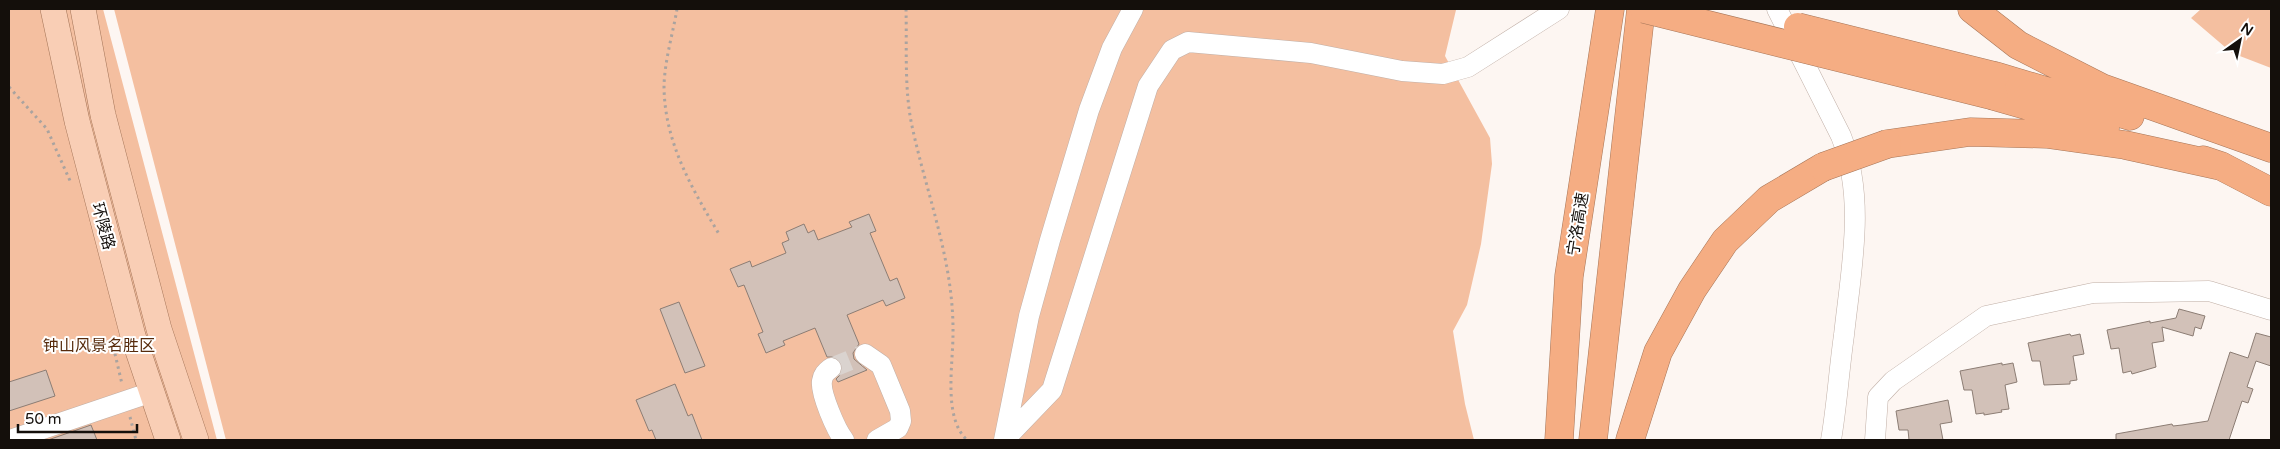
<svg xmlns="http://www.w3.org/2000/svg" width="2280" height="449" viewBox="0 0 2280 449" font-family="'Varela Round','Noto Sans SC',sans-serif">
<rect width="100%" height="100%" fill="#fdf6f2"/>
<!-- green -->
<path fill="#f4bfa0" d="M9 9H103L217 440H9Z
M114 9H1453L1456 10 1445 56 1490 138 1492 164 1481 244 1467 305 1453 331 1465 404 1474 440H226Z
M2201 9H2271V68L2232 53 2191 18Z"/>
<!-- building -->
<path fill="#d2c1b8" stroke="#8c7d74" d="M869 214 876 231 870 233 890 281 897 278 905 298 886 306 883 300 847 315 859 344 853 353 854 359 867 370 838 382 836 379 842 373 843 366 836 357H827L815 328 783 341 785 345 766 353 758 334 763 332 744 285 738 287 730 269 750 261 752 267 786 253 782 243 789 240 786 232 804 224 808 233 814 230 818 240 852 227 849 222Z
M679 302 705 366 685 373 660 309Z
M2179 309 2205 316 2201 329 2195 327 2193 336 2162 327 2164 341 2152 343 2156 367 2132 374 2131 371 2123 373 2119 348 2111 349 2107 330 2150 321V323L2176 318Z
M2256 333 2271 337V366L2256 361 2247 387 2253 389 2248 403 2242 401 2229 440H2116V434L2172 424 2173 426 2182 425 2208 421 2230 352 2248 358Z
M2070 334 2071 336 2080 334 2084 354 2073 356 2077 380 2070 381V384L2044 385 2040 361H2032L2028 343Z
M2002 363V365L2013 363 2017 382 2005 385 2009 409 2001 410 2002 412 1984 415V413L1976 414 1972 390H1964L1960 371Z
M46 370 55 396 9 411V382Z
M675 384 688 416 692 414 702 440H656L652 430 649 431 636 400Z
M1948 400 1952 422 1940 424 1943 440H1909L1908 430H1899L1896 411Z
M91 425 97 440H48Z"/>
<g fill="none" stroke-linecap="round" stroke-linejoin="round">
<!-- minor-tunnel -->
<path stroke="#dad3cf" stroke-width="20" stroke-dasharray="20 10" stroke-linecap="butt" d="M831 368 865 354"/>
<defs>
<path id="minor" d="M1777 9 1841 136C1866 199 1851 269 1844 335 1839 370 1837 405 1831 440
M865 354 881 365 900 411 901 421 898 428 877 440
M831 368C826 372 823 374 822 381 820 393 836 430 844 440
M10 440 152 392
M1004 440 1052 390 1148 86 1172 50 1188 42 1311 53 1402 71 1443 74 1468 67 1559 9
M1004 440 1029 316 1050 240 1089 110 1112 48 1133 9
M1875 440 1878 397 1893 381 1986 316 2093 293 2209 291 2271 310"/>
<path id="major" d="M53 9 77 121 133 336 168 440
M83 9 103 115 159 329 196 440"/>
<path id="highway" d="M1972 9 2018 45 2102 88 2271 148
M1995 76 2130 116
M1994 96 2105 128
M1887 144 1970 132 2047 134 2125 145 2221 166
M2203 160 2221 166 2271 192
M1559 440 1569 276 1610 9
M1593 440 1641 9
M1630 440 1658 352 1692 290 1725 241 1769 199 1823 167"/>
</defs>
<!-- minor casing -->
<use href="#minor" stroke="#c0afa6" stroke-width="21"/>
<!-- major casing -->
<use href="#major" stroke="#a67659" stroke-width="26"/>
<!-- highway casing -->
<use href="#highway" stroke="#a67659" stroke-width="29"/>
<!-- path -->
<path stroke="#aaa39f" stroke-width="3" stroke-dasharray="2.5 4" stroke-linecap="butt" d="M677 9C673 33 665 59 664 85 664 141 691 187 719 234
M906 9C907 47 904 89 912 126 927 196 954 262 953 334 953 365 943 418 967 440
M9 87 47 129 71 183
M112 341 122 384
M130 417 136 440"/>
<!-- minor -->
<use href="#minor" stroke="#fff" stroke-width="20"/>
<!-- major -->
<use href="#major" stroke="#f9ceb5" stroke-width="25"/>
<!-- highway -->
<use href="#highway" stroke="#f5ad83" stroke-width="28"/>
<defs>
<path id="highway-bridge" d="M1644 9 1994 96
M1798 27 1995 76
M1823 167 1887 144"/>
</defs>
<!-- highway-bridge casing -->
<use href="#highway-bridge" stroke="#a67659" stroke-width="29" stroke-linecap="butt"/>
<!-- highway-bridge -->
<use href="#highway-bridge" stroke="#f5ad83" stroke-width="28"/>
</g>
<g text-anchor="middle" stroke-width="4" stroke-linejoin="round" paint-order="stroke">
<!-- street labels -->
<g font-size="16" fill="#140f0b" stroke="#fff">
<text transform="translate(1577 224) rotate(-81)" y="6">宁洛高速</text>
<text transform="translate(104 226) rotate(75)" y="6">环陵路</text>
</g>
<!-- park labels -->
<g font-size="16" fill="#572b0c" stroke="#fff">
<text x="99" y="351">钟山风景名胜区</text>
</g>
</g>
<!-- border -->
<rect width="2280" height="449" fill="none" stroke="#140f0b" stroke-width="20"/>
<!-- north arrow -->
<g transform="translate(2240 40) rotate(33)" stroke="#ffffff" stroke-width="4" paint-order="stroke">
<path d="M0-4L9 19L0 12L-9 19Z" fill="#140f0b"/>
<text y="-8" font-size="14" font-weight="bold" text-anchor="middle" fill="#140f0b">N</text>
</g>
<!-- scale -->
<path d="M18 424v8h119v-8" fill="none" stroke="#140f0b" stroke-width="2.5"/>
<text x="25" y="424" font-size="15" fill="#140f0b" stroke="#ffffff" stroke-width="4" paint-order="stroke">50 m</text>
</svg>
